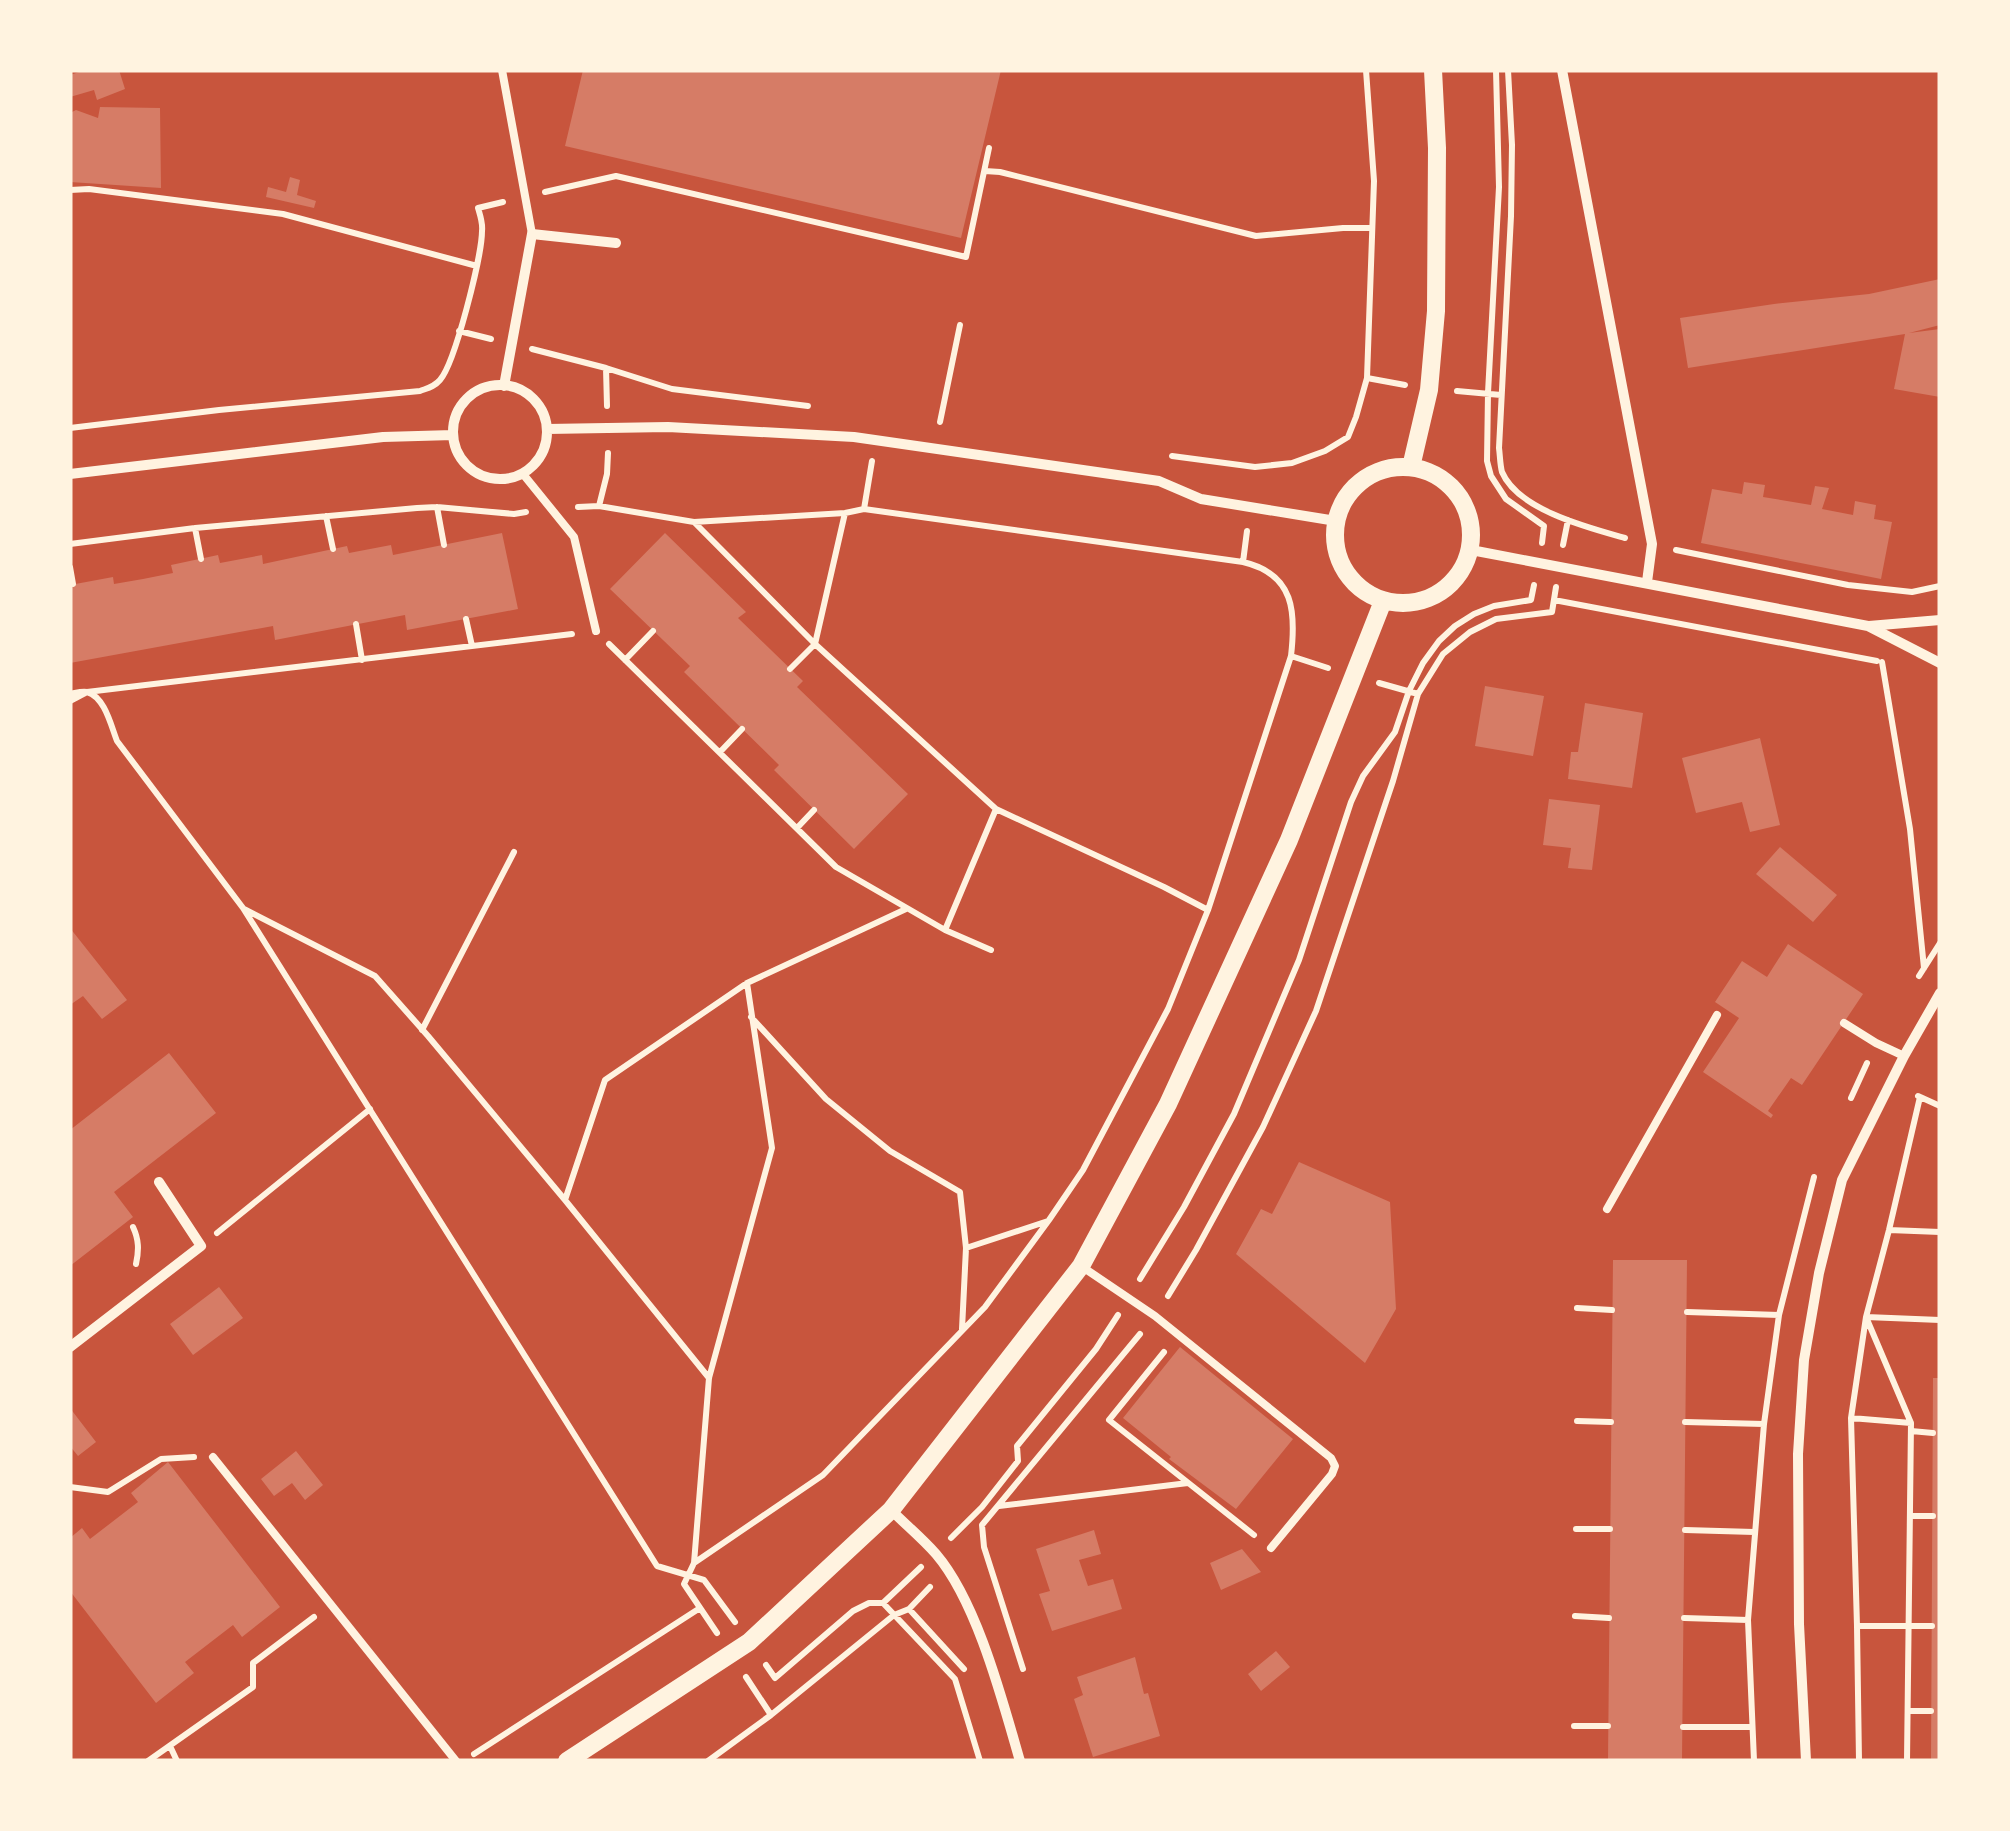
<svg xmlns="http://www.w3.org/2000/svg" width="2010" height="1831" viewBox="0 0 2010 1831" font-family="Rubik,sans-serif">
<rect width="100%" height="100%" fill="#c8553d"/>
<!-- building -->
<path fill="#d67c66" d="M85 70H119L125 89 97 100 94 90 70 97V75Z
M583 70H1001L961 238 565 146Z
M100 107 160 108 161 188 70 182V113L76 110 98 118Z
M290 177 300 180 297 195 316 201 314 208 266 197 268 187 286 192Z
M1940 279V325L1909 333 1940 329V397L1894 389 1905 334 1688 368 1680 318 1774 304 1869 294Z
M1744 482 1765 485 1763 497 1811 505 1815 486 1829 488 1822 509 1853 515 1855 501 1876 505 1874 519 1892 522 1881 579 1701 543 1712 489 1742 494Z
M502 533 518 609 407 630 405 615 275 640 273 626 70 663V585L113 577 114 584 143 579 173 573 171 565 218 555 220 563 262 555 263 564 347 546 349 553 391 545 393 555Z
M665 533 746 612 738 618 803 681 797 687 908 794 854 849 774 770 779 765 684 672 690 666 610 589Z
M1485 686 1544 696 1533 756 1475 746Z
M1585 703 1643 713 1632 788 1568 779 1571 752H1578Z
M1760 738 1780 825 1750 832 1742 802 1696 813 1682 758Z
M1549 799 1600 805 1592 870 1568 868 1571 848 1543 845Z
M1780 847 1837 895 1813 922 1756 874Z
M70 928 127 1000 102 1019 83 996 70 1005Z
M1788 944 1863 994 1802 1085 1791 1078 1768 1111 1773 1115 1771 1118 1703 1072 1739 1018 1715 1002 1742 961 1767 977Z
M169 1053 216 1113 114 1192 133 1217 70 1266V1130Z
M1299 1162 1390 1202 1396 1309 1365 1363 1236 1254 1261 1209 1272 1214Z
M1613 1260H1687L1682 1761H1608Z
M219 1287 243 1318 193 1355 170 1324Z
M1180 1347 1293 1439 1236 1509 1169 1459 1171 1457 1123 1418Z
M1933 1378H1940V1761H1931Z
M70 1408 96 1442 78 1456 70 1446Z
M296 1451 323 1485 305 1500 292 1483 274 1496 261 1479Z
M168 1462 280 1607 242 1637 233 1625 185 1662 194 1673 156 1703 70 1591V1538L82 1528 90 1539 138 1502 131 1493Z
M1094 1530 1101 1554 1079 1560 1088 1586 1113 1579 1122 1609 1052 1631 1039 1594 1050 1591 1036 1549Z
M1242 1549 1261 1572 1221 1590 1210 1563Z
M1276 1651 1290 1667 1261 1691 1248 1674Z
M1135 1657 1144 1694 1148 1693 1160 1736 1093 1757 1074 1699 1083 1695 1077 1677Z"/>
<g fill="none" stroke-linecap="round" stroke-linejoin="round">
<!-- path -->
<path stroke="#fff3e0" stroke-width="6" d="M1496 70 1499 187 1488 393 1487 461 1491 476 1506 499 1544 526 1542 543
M1508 70 1512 145 1511 216 1499 448C1500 455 1500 465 1502 472 1518 510 1589 528 1625 538
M985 171 1000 172 1256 236 1343 228H1372
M70 190 89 189 283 214 477 266
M545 192 616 176 966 257 989 148
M459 331 491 339
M532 349 606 368 672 389 808 406
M606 368 607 406
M1367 378 1405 385
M1457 391 1501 395
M940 422 960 325
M70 428 219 410 420 391C428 388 434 387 440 380 455 363 482 256 482 231 483 223 480 215 478 208L503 202
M1172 456 1255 467 1292 463 1325 451 1348 437 1356 417 1367 378 1374 181 1366 70
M599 506 607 474 608 453
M437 507 444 545
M578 507 599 506 694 522 845 513 864 509 1243 562 1247 531
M864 509 872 461
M326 516 333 549
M695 523 815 644 996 809 1164 887 1208 910
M195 528 201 559
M70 544 195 528 417 508 437 507 514 514 526 512
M1563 545 1568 520
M1676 550 1848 585 1912 592 1940 586
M70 567 73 584
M1554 600 1877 661
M466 619 472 646
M356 624 362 660
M609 644 836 867 945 930 991 950
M1291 656 1328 668
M625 660 653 631
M1882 662 1910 829 1924 968
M790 669 815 644 845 513
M1379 683 1418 694 1443 654 1470 632 1496 619 1552 612 1556 587
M70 694C76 693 81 691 87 692 105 697 111 726 117 741L243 908 657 1566 704 1580 735 1622
M70 701 87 692 572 634
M720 752 742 729
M797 828 814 810
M244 909 375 976 428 1036 565 1200 709 1378
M945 930 996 809
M1919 976 1940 943
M751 1017 826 1099 890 1151 960 1192 966 1248 962 1329
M422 1030 514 852
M1918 1096 1940 1106
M1851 1098 1867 1063
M565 1200 605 1080 747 983 906 909
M133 1227C139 1240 139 1250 136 1264
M1889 1230 1940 1232
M217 1233 370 1109
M966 1248 1048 1221
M1140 1279 1184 1207 1234 1114 1299 960 1351 802 1363 776 1395 732 1409 691 1423 663 1439 641 1455 626 1474 614 1494 606 1531 600 1534 585
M1168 1296 1196 1250 1263 1127 1316 1011 1393 781 1418 694
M1577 1308 1612 1310
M1687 1312 1779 1315
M1164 1352 1109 1420 1254 1535
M1851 1418 1911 1423
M1577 1421 1611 1422
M1685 1422 1764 1424
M1911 1431 1933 1433
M70 1487 108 1492 161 1459 194 1457
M999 1506 1188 1483
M1910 1516H1933
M1576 1529H1610
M1685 1530 1754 1532
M951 1538 982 1507 1018 1461 1017 1446 1096 1349 1118 1315
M694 1563 823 1475 985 1307 1049 1220 1083 1170 1168 1009 1208 910 1291 656C1296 613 1295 574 1243 562
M883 1603 955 1679 980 1761
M909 1609 964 1669
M1575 1616 1609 1618
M1684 1618 1748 1620
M1857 1626 1859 1761
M1932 1626H1857L1851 1418 1866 1317 1940 1320
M717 1633 684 1584 694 1563 709 1378 772 1148 747 983
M766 1665 775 1678 853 1611 869 1603H883L921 1567
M1023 1669 984 1547 982 1525 1140 1334
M746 1677 771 1715
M1908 1711H1931
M1574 1726H1608
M1683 1727H1752
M170 1746 177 1761
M474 1754 700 1608
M148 1761 253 1687V1663L314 1617
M708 1761 771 1715 894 1615 909 1609 930 1587
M1754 1761 1748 1620 1764 1424 1779 1315 1814 1177
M1907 1761 1911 1423 1866 1317 1889 1230 1920 1097"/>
<!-- service -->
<path stroke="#fff3e0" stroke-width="8" d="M502 70 532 234
M523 474 574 537 596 631
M1844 1023 1876 1043 1904 1056
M1607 1209 1717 1015
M1081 1266 1155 1316 1331 1458 1335 1466 1332 1474 1271 1548
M213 1457 456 1761"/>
<!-- minor -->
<path stroke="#fff3e0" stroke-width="10" d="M1562 70 1652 544 1647 582
M453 432a47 47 0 1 1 94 0a47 47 0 1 1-94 0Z
M504 386 532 234 616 243
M547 429 668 427 854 437 1159 481 1201 499 1336 521
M70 474 383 437 453 435
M1471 550 1868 626 1940 663
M1869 626 1940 620
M70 1347 201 1246 159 1182
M891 1510C906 1525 922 1538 936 1554 977 1602 1002 1699 1020 1761
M1806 1761 1799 1624 1798 1454 1804 1360 1819 1273 1842 1180 1904 1056 1940 993"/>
<!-- tertiary -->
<path stroke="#fff3e0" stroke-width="18" d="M1335 535a68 68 0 1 1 136 0a68 68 0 1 1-136 0Z
M1411 467 1429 390 1436 311 1437 148 1433 70
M567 1761 749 1642 891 1510 1081 1266 1168 1104 1289 840 1383 601"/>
</g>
<!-- border -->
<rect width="2010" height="1831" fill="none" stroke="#fff3e0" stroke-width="145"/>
</svg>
